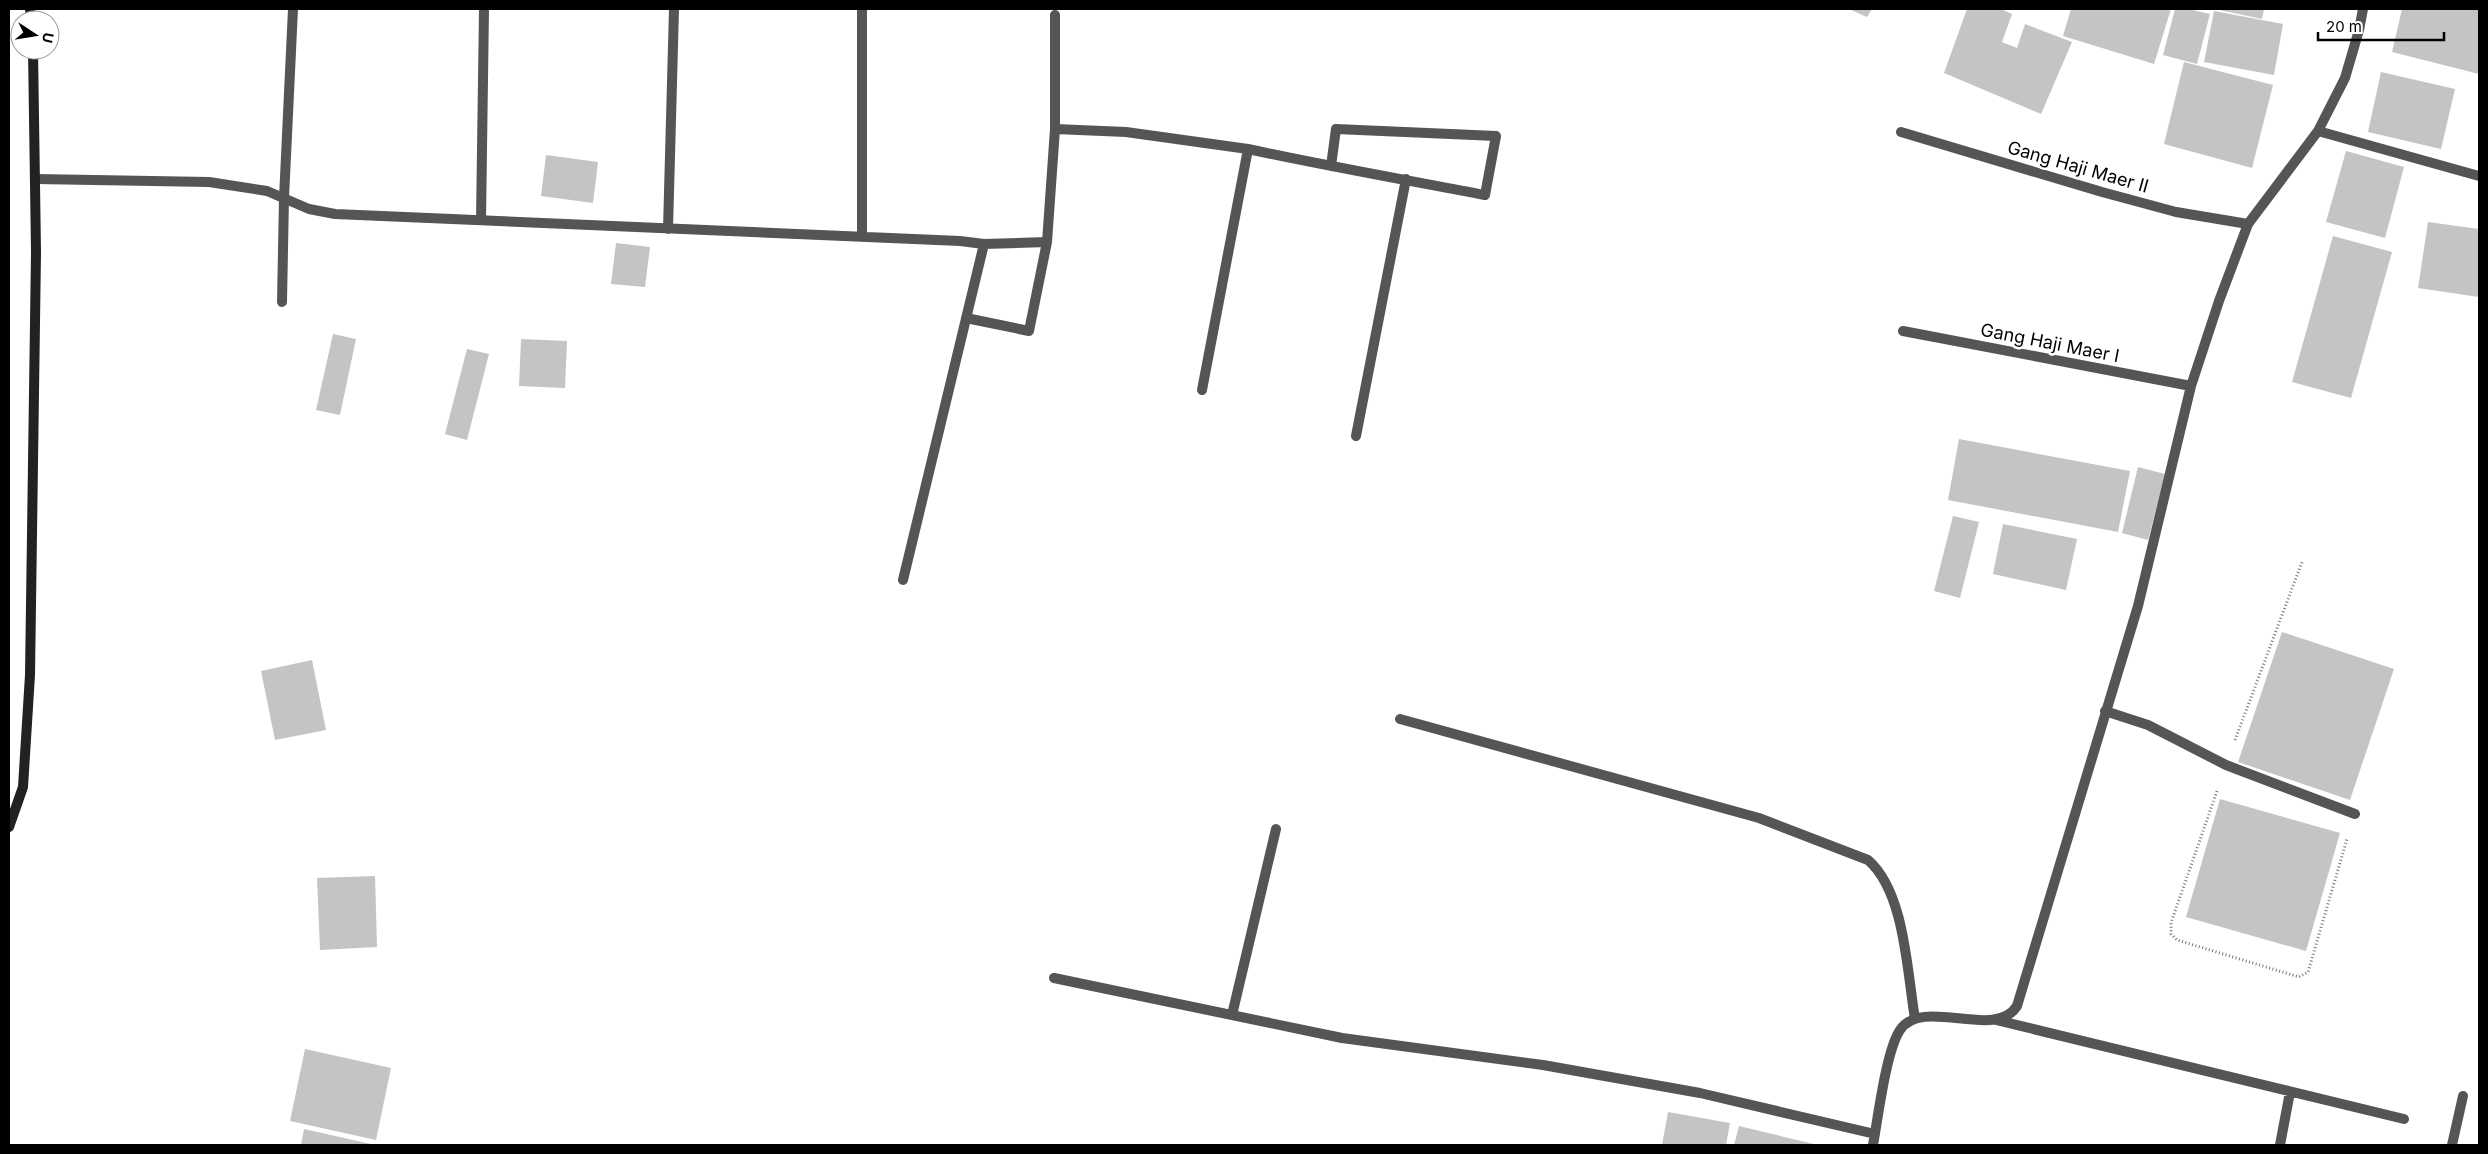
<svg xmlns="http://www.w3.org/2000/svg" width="2488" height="1154" viewBox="0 0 2488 1154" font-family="Inter,sans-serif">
<rect width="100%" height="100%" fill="#fff"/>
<!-- building -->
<path fill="#c4c4c4" d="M1849 9H1872L1867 17Z
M1967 9H2001L2012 14 2002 42 2017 48 2025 24 2072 42 2041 114 1944 73Z
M2071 9H2171L2154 64 2063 36Z
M2175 9H2188L2210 14 2197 64 2163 55Z
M2215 9H2264L2262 19Z
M2402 9H2479V74L2392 52Z
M2214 11 2283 24 2274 75 2204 62Z
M2184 62 2273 85 2252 168 2164 144Z
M2381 72 2455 89 2441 149 2368 132Z
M2346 151 2404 167 2385 238 2326 222Z
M546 155 598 162 593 203 541 196Z
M2428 222 2479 229V297L2418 288Z
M2333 236 2392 252 2351 398 2292 382Z
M616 243 650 247 645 287 611 284Z
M333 334 356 339 340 415 316 410Z
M521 339 567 341 565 388 519 386Z
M467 349 489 354 467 440 445 434Z
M1959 439 2130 471 2118 532 1948 500Z
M2138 467 2165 474 2148 540 2122 533Z
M1953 516 1979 522 1960 598 1934 591Z
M2003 524 2077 539 2066 590 1993 574Z
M2282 632 2394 669 2350 800 2238 762Z
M312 660 326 730 275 740 261 671Z
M2220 799 2340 833 2306 951 2186 917Z
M375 876 377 947 320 950 317 878Z
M305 1049 391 1068 376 1140 290 1121Z
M1668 1112 1730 1123 1726 1145H1662Z
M1739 1126 1818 1145H1734Z
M304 1129 371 1144 370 1145H301Z"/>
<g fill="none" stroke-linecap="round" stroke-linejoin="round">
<!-- path -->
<path stroke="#777" stroke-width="3" stroke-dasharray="1 2.5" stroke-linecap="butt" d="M2235 740 2302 562
M2217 791 2171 923V934L2177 940 2299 977 2308 972 2347 839"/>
<!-- street -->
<path stroke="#555" stroke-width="10" d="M1055 129V15
M2318 131 2345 78 2359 30 2363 9
M1901 132 2102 192 2176 212 2248 224
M36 179 209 182 267 191 309 209 335 214 960 241 984 244 1047 242 1055 129 1126 132 1248 149C1327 166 1406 180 1485 195L1496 136 1336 129 1331 166
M481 220 484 9
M668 229 674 9
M862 237V9
M282 302 284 198 293 9
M966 318 1029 331 1047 242
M1903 331 2191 386
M1202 390 1248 149
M1356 436 1406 179
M903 580 984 244
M2105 711 2148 725 2226 765 2355 814
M1400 719 1759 818 1868 860C1905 892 1907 972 1915 1019
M1054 978 1342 1038 1543 1065 1700 1093 1875 1134
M1232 1015 1276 829
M1996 1020 2404 1119
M1873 1145C1878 1118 1886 1051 1900 1030 1923 996 1995 1041 2017 1006L2138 606 2191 386 2219 301 2248 224 2318 131 2479 176
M2280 1145 2290 1092
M2452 1145 2463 1096"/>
<!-- secondary -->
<path stroke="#222" stroke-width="10" d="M30 9 31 20
M9 827 23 787 30 675 36 252 33 50"/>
</g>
<g text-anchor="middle" stroke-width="5" stroke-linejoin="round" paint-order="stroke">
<!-- street labels -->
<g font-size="18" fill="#000" stroke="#fff">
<text transform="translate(2078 167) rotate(16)" y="6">Gang Haji Maer II</text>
<text transform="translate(2050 343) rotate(11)" y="6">Gang Haji Maer I</text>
</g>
</g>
<!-- border -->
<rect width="2488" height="1154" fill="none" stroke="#000000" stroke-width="20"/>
<!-- north arrow -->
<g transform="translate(35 35) rotate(102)"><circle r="24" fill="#ffffff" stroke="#999999"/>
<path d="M0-4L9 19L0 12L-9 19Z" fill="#000000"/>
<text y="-8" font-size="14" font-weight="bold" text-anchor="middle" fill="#000000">U</text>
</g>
<!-- scale -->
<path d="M2318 32v8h126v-8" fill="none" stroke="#000000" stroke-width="2.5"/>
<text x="2326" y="32" font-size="15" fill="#000000" stroke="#ffffff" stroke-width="4" paint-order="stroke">20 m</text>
</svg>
